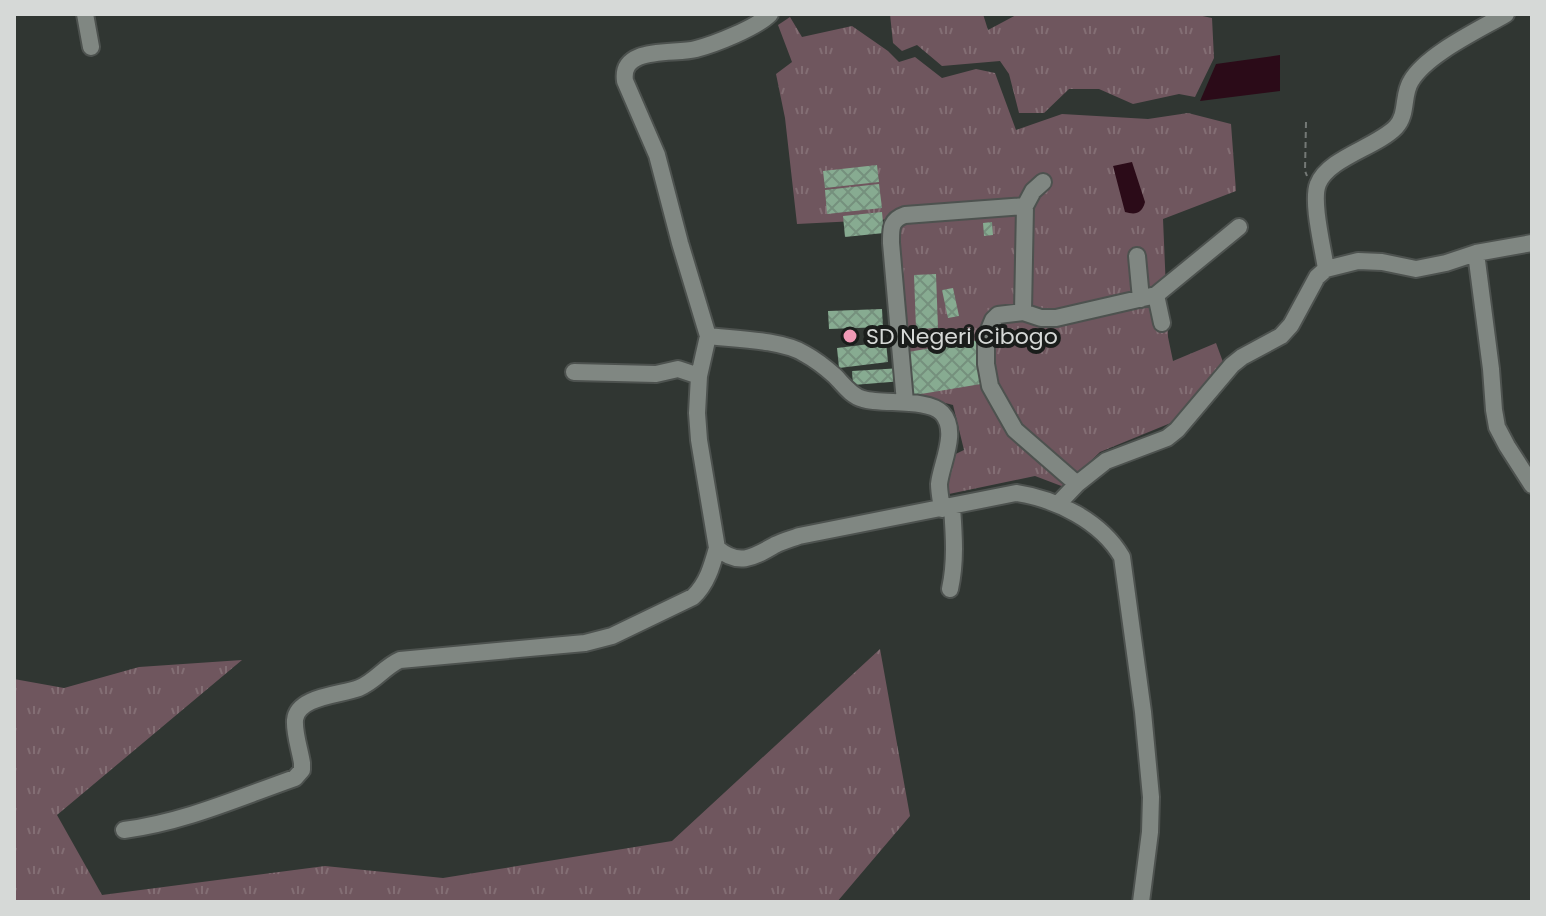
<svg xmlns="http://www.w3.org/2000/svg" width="1546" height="916" viewBox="0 0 1546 916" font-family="Poppins,sans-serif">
<defs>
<pattern id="grass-tufts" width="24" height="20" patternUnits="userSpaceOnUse" patternTransform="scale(2)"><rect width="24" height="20" fill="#6f565e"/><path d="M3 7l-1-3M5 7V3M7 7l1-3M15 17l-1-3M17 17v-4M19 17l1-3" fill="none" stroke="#836e74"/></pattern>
<pattern id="building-cross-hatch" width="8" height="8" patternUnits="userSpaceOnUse" patternTransform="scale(2)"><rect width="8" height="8" fill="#87ab91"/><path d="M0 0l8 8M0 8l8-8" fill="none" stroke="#75907d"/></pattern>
</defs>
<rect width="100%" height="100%" fill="#303632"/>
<!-- grass -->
<path fill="url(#grass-tufts)" d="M890 14H983L988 30 1018 14H1193L1212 18 1214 58 1195 97 1179 94 1133 104 1099 89H1069L1044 113H1019L1009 74 1000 61 942 66 917 45 902 51 893 43Z
M790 17 802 37 852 26 888 51 899 62 915 57 942 78 976 69 995 73 1016 130 1062 114 1148 119 1188 113 1231 124 1236 191 1163 219 1168 337 1173 361 1216 343 1223 362 1178 420 1100 452 1064 487 1035 476 949 494 943 460 964 450 953 405 907 393 895 219 797 224 785 118 776 74 792 62 778 25Z
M880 649 910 816 837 902H14V679L64 688 139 667 242 660 57 815 102 895 325 866 443 878 672 841Z"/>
<!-- water -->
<path fill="#2b0b18" d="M1280 55V91L1200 101 1216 64Z
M1132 162 1145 202C1142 214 1135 215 1125 212L1113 166Z"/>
<!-- building -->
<path fill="url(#building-cross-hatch)" d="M877 165 879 182 825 188 823 171Z
M879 184 882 208 827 214 825 190Z
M882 212 884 233 845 237 843 216Z
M992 222 993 235 984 236 983 223Z
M936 274 938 328 916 329 914 275Z
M953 288 959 316 948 318 942 290Z
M882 309 883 327 829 329 828 311Z
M979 340 987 383 909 396 902 353Z
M886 342 888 362 839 368 837 348Z
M902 368 903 381 853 385 852 371Z"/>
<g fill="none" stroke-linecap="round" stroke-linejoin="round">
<defs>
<path id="minor" d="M85 14 91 47
M770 14C756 28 715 44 696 49 675 55 620 45 625 81L657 155 680 243 708 336 699 376 697 413 699 440 717 548C739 567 754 557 775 545 783 541 791 539 799 536L1016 493C1056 499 1101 521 1122 557L1143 712 1151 797 1150 832 1141 902
M1476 253 1491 369 1494 410 1497 427 1507 446 1532 485
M1137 256 1141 299
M1326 269C1323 248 1311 201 1318 184 1328 158 1377 147 1396 127 1408 114 1402 95 1411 81 1427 54 1479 30 1506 14
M1023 312 1025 206 1033 191 1043 182
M1162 323 1156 295 1239 227
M708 336C735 339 783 340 805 354 816 360 826 368 835 376 843 384 851 396 863 399 882 405 928 398 942 413 959 431 941 464 939 484 939 492 941 501 942 509
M574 372 656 374 678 369 699 376
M905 402 891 243C891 229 890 220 905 215L1025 206
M1077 484 1015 430 990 386 986 364V337L993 320 998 315 1023 312 1041 318H1056L1156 295
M1058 504 1077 484 1106 461 1167 438 1177 430 1232 365 1242 357 1281 336 1291 325 1317 277 1326 269 1358 261 1382 262 1416 269 1446 263 1476 253 1532 243
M950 589C956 561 954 535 952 507
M124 830C185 822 238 798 295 778L302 770V763C300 750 294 733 295 720 297 696 341 695 359 688 376 681 384 667 400 660L585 643 612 636 693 597C707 584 712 566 717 548"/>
</defs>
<!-- minor casing -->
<use href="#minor" stroke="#4d524f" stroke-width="20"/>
<!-- path -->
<path stroke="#747976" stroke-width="2" stroke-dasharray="6 4" stroke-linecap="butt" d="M1306 122 1305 171 1307 176"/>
<!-- minor -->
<use href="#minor" stroke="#808782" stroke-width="16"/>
</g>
<!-- markers -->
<circle fill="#f09ab6" stroke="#1a1d1b" stroke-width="3" cx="850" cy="336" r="8"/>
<g text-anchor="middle" stroke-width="8" stroke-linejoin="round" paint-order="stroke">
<!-- poi labels -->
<g font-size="22" fill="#d6d9d7" stroke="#1a1d1b" text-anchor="start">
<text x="866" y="344">SD Negeri Cibogo</text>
</g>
</g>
<!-- border -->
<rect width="1546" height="916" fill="none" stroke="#d6d9d7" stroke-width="32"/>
</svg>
